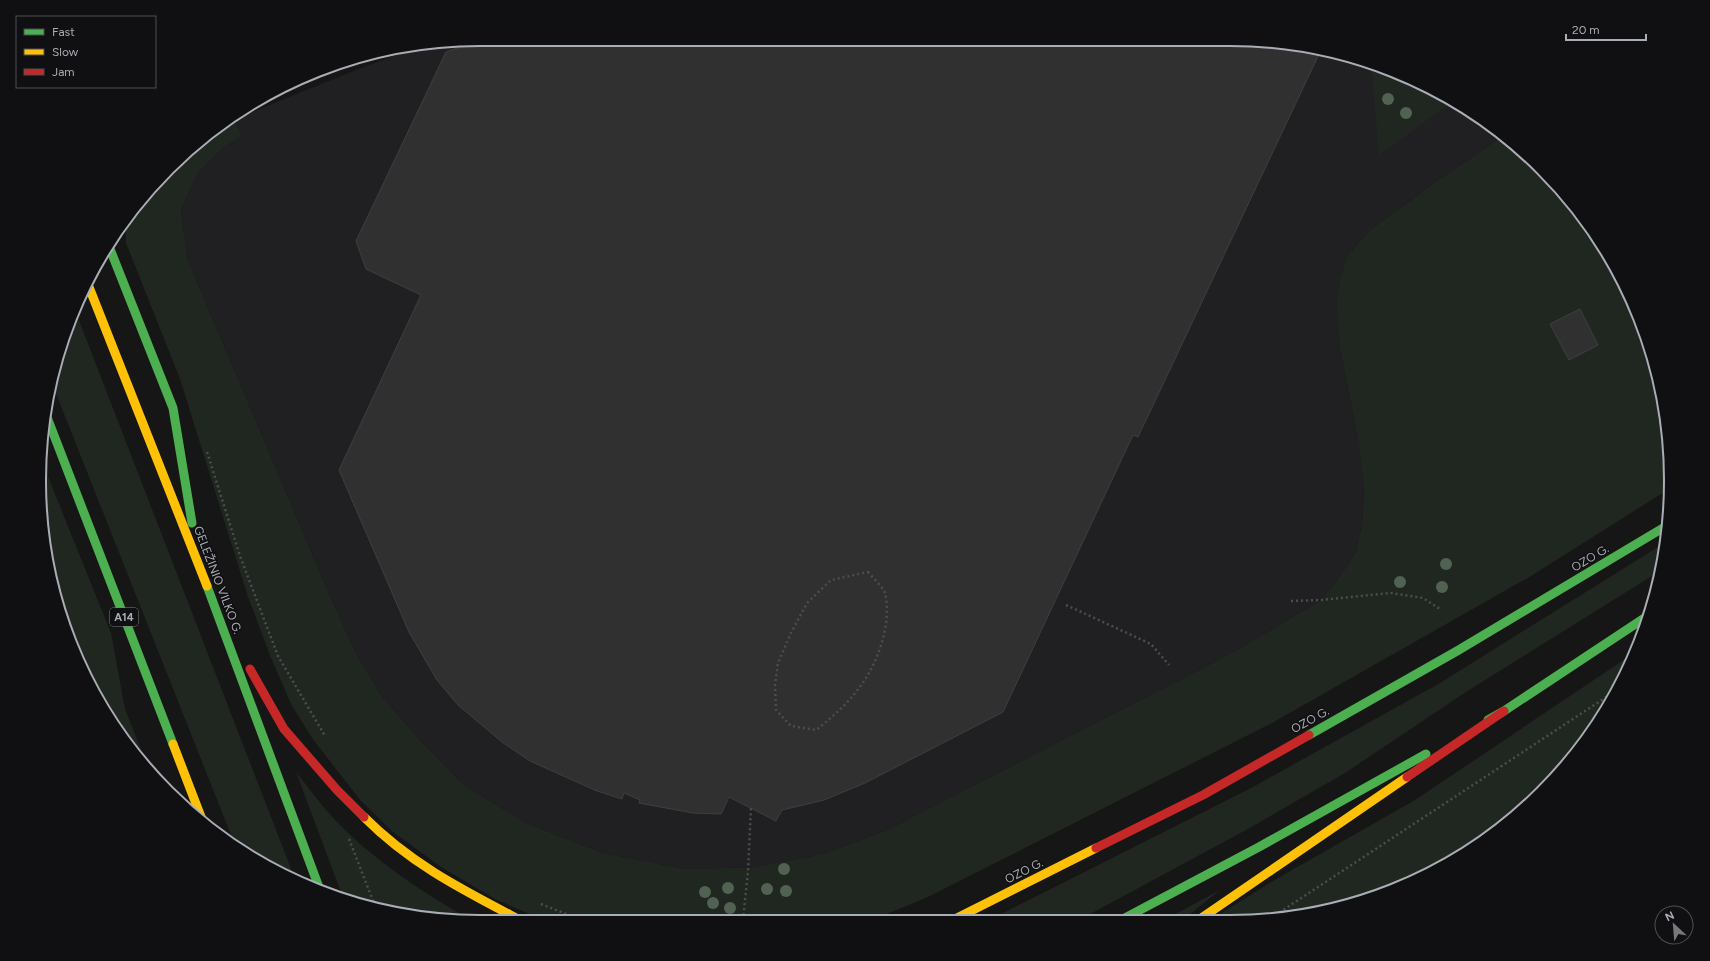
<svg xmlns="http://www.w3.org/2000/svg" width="1710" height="961" viewBox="0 0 1710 961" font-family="Figtree,sans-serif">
<rect width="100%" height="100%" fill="#161616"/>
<!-- built -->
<path fill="#202022" d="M1258 40 1344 54 1450 98 1503 136 1441 178 1370 230 1348 255 1340 349 1359 445 1364 490 1362 524 1356 552 1341 575 1321 600 1230 654 887 830 823 854 756 867 685 869 603 853 526 823 464 785 420 740 381 695 355 651 327 589 187 258 181 209 198 173 223 148 242 136 235 119 356 70 429 43Z
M1592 231 1626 285 1633 306 1626 293Z"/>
<!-- green -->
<path fill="#202620" d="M1371 65 1450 98 1454 101 1379 155Z
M235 119 242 136 223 148 198 173 181 209 187 258 327 589 355 651 381 695 420 740 464 785 526 823 603 853 685 869 756 867 823 854 887 830 1230 654 1321 600 1341 575 1356 552 1362 524 1364 490 1359 445 1340 349 1337 304 1340 280 1348 255 1370 230 1441 178 1503 136 1521 149 1580 212 1633 306 1656 366 1670 452 1669 489 1531 576 1272 723 928 897 887 914 868 920 545 921 495 899 441 867 393 832 360 800 312 738 292 706 271 658 248 597 180 379 126 243 125 220C156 183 189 138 235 119Z
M75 310 295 879 260 863 235 845 51 381 54 366Z
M47 474 111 633 125 709 148 767 146 768 98 701 73 649 48 567Z
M1666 542 1660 571 1466 692 1345 773 1246 830 1081 919H991L1251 788 1440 683Z
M1634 653 1612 701 1542 793 1475 848 1372 898 1287 918H1214L1271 882 1415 800Z
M296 772C309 788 321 805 335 820 375 861 423 893 473 921H452L344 900Z
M1220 890 1184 919H1166Z"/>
<!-- building -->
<path fill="#303031" stroke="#3f3f42" d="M1258 40 1321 50 1138 437 1133 435 1003 712 865 783 824 800 782 810 776 821 729 797 721 814 693 813 639 803 640 800 624 793 622 799 597 791 530 761 502 742 458 705 437 680 409 632 339 470 421 295 366 269 356 241 446 52 472 43Z
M1580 309 1598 345 1569 360 1550 324Z"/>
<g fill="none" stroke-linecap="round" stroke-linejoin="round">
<!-- path -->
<path stroke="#4c4d4f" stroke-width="2.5" stroke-dasharray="2 3" stroke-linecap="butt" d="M207 452 240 556 278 656 325 736
M868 572C873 578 882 586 885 593 888 605 887 619 885 630 876 674 851 703 816 730L791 726 776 710 775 685 778 663 791 633 807 603 831 580Z
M1291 601 1321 600 1391 593 1423 598 1440 609
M1066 605 1151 644 1169 665
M1537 796 1546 787
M349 839 375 906
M541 904 576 918 585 921
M1271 918 1617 690
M743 920 748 872 751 807"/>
<!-- fast -->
<path stroke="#4caf50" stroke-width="9" d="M108 244 173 408 192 523
M45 412 173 744
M207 586 320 890
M1488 720 1504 711 1649 615
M1309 735 1457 651 1668 525
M1123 919 1259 847 1426 754"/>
<!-- slow -->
<path stroke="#ffc107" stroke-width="9" d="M87 282 207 586
M173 744 203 822
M364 817C412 865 463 890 522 921
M955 919 1096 848
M1200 919 1407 777"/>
<!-- jam -->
<path stroke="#c62828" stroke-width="9" d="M250 669 284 729 337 790 364 817
M1407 777 1504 711
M1096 848 1203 795 1309 735"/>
</g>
<!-- trees -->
<g fill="#516152">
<circle cx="1388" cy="99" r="6"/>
<circle cx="1406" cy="113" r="6"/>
<circle cx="1446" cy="564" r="6"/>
<circle cx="1400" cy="582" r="6"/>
<circle cx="1442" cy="587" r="6"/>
<circle cx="784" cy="869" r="6"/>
<circle cx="728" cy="888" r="6"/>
<circle cx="767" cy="889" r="6"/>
<circle cx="786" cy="891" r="6"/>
<circle cx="705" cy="892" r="6"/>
<circle cx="713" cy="903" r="6"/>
<circle cx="730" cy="908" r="6"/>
</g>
<g text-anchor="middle" stroke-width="3" stroke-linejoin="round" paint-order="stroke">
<!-- shield labels -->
<rect fill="#101012" stroke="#7b7e84" stroke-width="1" x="110" y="608" width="28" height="18" rx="3"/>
<g font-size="11" font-weight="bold" fill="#a9adb5">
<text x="124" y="621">A14</text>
</g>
<!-- street labels -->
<g font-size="12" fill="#a9adb5" stroke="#101012">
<text transform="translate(1590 558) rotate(-31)" y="4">OZO G.</text>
<text transform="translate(218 580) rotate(69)" y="4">GELEŽINIO VILKO G.</text>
<text transform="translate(1310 720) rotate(-29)" y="4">OZO G.</text>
<text transform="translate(1024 871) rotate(-27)" y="4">OZO G.</text>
</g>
</g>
<!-- crop -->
<path d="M0 0H1710V961H0ZM480 46H1230A434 434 0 0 1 1664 480V481A434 434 0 0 1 1230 915H480A434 434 0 0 1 46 481V480A434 434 0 0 1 480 46Z" fill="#101012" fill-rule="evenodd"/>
<path fill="none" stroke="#a9adb5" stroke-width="2" d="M480 46H1230A434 434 0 0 1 1664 480V481A434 434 0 0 1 1230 915H480A434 434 0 0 1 46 481V480A434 434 0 0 1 480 46Z"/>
<!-- legend -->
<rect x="16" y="16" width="140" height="72" fill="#101012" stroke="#4d4f53"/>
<rect x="24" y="29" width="20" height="6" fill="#4caf50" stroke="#4d4f53"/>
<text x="52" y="36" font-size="12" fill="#a9adb5">Fast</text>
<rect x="24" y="49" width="20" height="6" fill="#ffc107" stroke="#4d4f53"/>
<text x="52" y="56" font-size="12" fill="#a9adb5">Slow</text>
<rect x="24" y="69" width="20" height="6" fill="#c62828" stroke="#4d4f53"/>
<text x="52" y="76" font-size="12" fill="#a9adb5">Jam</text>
<!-- north arrow -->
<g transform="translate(1674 925) rotate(334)"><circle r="19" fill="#101012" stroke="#4d4f53"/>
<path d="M0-3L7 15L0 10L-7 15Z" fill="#76787d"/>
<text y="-6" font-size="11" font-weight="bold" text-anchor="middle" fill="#a9adb5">N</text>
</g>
<!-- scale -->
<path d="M1566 34v6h80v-6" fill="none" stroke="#a9adb5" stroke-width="2"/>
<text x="1572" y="34" font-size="12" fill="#a9adb5" stroke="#101012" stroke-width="3" paint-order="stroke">20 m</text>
</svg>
